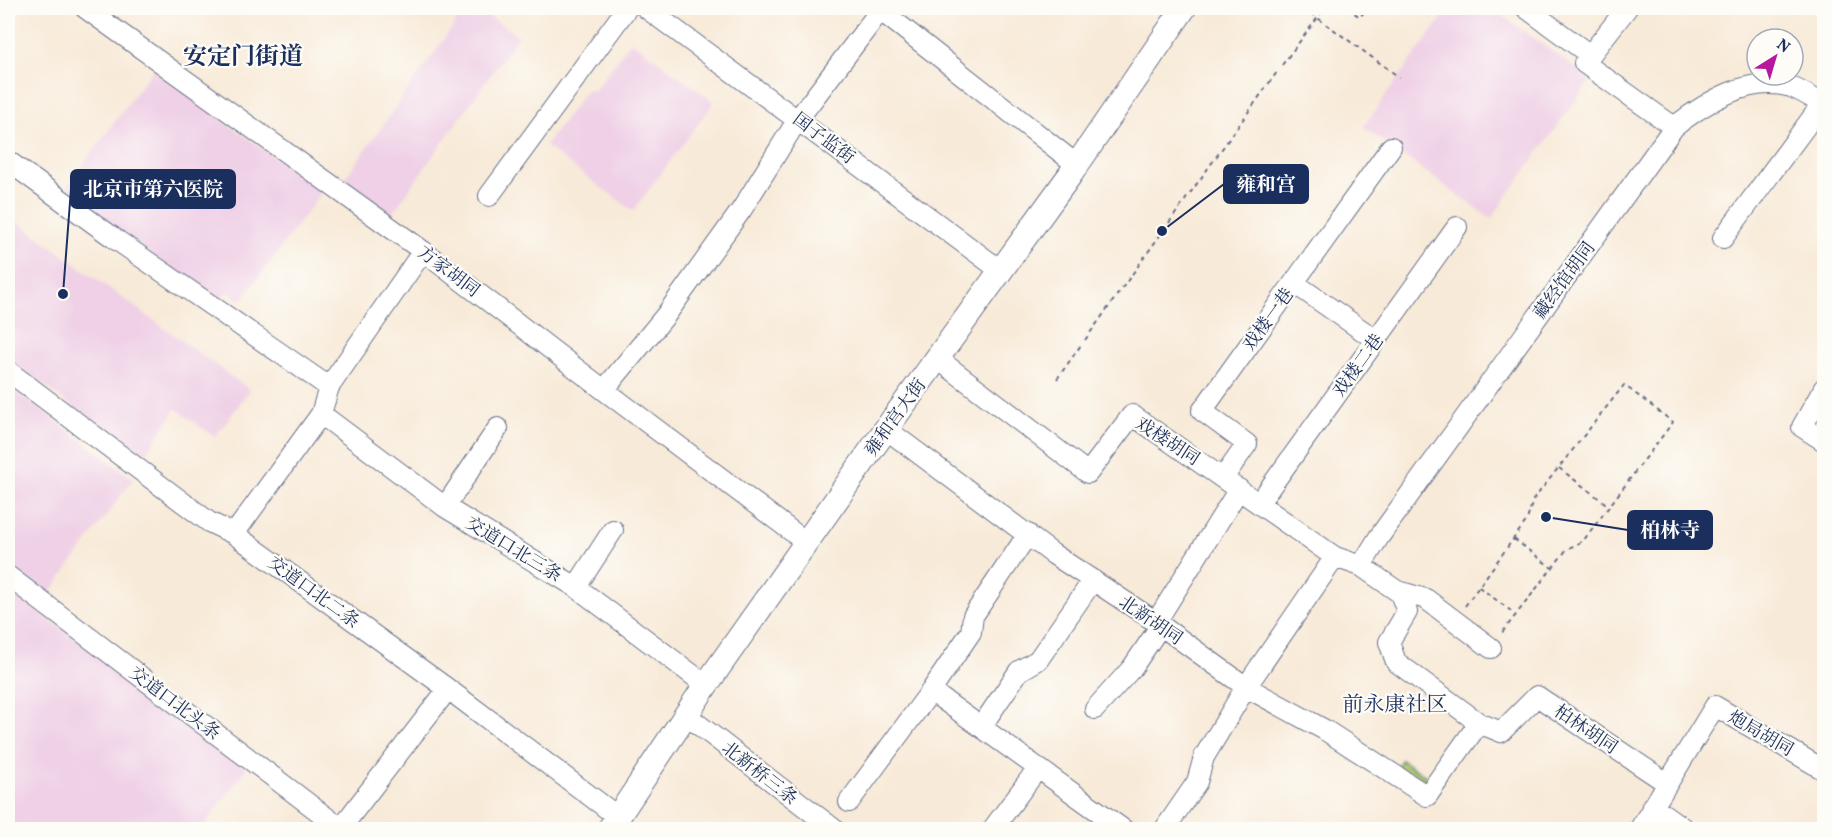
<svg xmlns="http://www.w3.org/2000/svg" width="1832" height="837" viewBox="0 0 1832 837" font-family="Vollkorn,'Noto Serif SC',serif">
<defs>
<pattern id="park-tufts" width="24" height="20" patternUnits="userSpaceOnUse" patternTransform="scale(1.5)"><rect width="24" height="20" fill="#a2c16a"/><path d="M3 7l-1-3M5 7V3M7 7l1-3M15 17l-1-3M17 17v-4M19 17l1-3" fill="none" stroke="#839d5a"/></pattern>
</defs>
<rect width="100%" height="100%" fill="#fdfcf7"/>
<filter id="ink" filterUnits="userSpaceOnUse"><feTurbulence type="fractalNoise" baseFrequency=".0167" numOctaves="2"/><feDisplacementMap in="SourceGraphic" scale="12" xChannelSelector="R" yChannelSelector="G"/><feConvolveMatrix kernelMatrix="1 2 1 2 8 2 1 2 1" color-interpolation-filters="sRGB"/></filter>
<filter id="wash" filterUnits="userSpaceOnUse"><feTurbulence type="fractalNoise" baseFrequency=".008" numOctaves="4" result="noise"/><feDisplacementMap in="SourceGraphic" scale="24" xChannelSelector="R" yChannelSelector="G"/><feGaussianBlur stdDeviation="1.35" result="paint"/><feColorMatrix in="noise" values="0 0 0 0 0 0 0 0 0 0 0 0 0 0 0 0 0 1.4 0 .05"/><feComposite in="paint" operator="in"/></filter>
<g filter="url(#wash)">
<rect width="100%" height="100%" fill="#f8ead8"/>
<!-- built -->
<path fill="#efd0e6" d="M466 8H477L518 36 389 218 341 184Z
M1449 8H1491L1591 79 1491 219 1363 127Z
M631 41 714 102 633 211 545 146 587 89 594 91Z
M153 69 322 192 241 301 227 291 218 303 64 191Z
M15 220 250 390 215 437 176 409 142 459 8 358V231Z
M8 385 133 479 45 600 8 571Z
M8 588 247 768 201 829H8Z"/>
<!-- park -->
<path fill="url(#park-tufts)" stroke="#5e7864" stroke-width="1.5" d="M1401 760 1432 780 1425 791 1394 771Z"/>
</g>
<g filter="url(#ink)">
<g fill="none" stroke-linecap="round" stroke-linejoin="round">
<defs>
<path id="minor" d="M85 8 423 251 604 390 806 542
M646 8 1000 270
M1526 8 1590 55
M1627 8 1584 63 1674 127
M880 10 1077 165
M8 161 118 241 329 387
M489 196 627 8
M1723 238 1823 103
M1294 283 1376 340
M8 371 209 522 234 534 448 689 618 817
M1824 388 1802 427 1824 441
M604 390 666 315 742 209 798 119 882 8
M321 414 445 507 576 587 706 685
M886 429 1053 554 1156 622 1246 687 1325 730 1427 796 1479 723 1396 662 1389 642 1407 612 1400 593 1361 566 1335 557 1132 415 1088 473 938 359
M1223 478 1247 444 1202 411 1391 147
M1259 503 1457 227
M445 507 498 428
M234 534 321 414 329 387 423 251
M1361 566 1379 537 1674 127C1706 102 1749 75 1791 87 1802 91 1814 99 1824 105
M8 576 343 830
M576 587 613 530
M1398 591 1426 599 1491 648
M1156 622 1239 489
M931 691 971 632 973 616 1028 534
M1095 709 1132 668 1161 625
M686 715 835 830
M1479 723 1501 732 1537 696 1667 783
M981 727 1019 671 1038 660 1093 580
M849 802 931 691 1124 830
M1652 806 1686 830
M341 828 448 689
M992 830 1038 768
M1164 830 1197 782 1204 757 1246 687 1335 557
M1639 830 1715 706 1824 770"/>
<path id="major" d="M609 830 706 685 886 429 1070 175 1184 8"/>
</defs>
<!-- minor casing -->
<use href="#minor" stroke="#687089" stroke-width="22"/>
<!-- major casing -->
<use href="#major" stroke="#687089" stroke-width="26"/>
<!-- path -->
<path stroke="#687089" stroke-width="2" stroke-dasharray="4.5 4.5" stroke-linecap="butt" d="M1304 8 1399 77
M1347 8 1360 17 1367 8
M1282 65 1325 8
M1085 340 1277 72
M1057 379 1081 345
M1559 468 1609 506
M1514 539 1552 568
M1479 587 1515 614
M1465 606 1527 520 1533 500 1624 385 1673 422 1583 541 1567 549 1501 634"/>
<!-- minor -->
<use href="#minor" stroke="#fff" stroke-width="20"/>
<!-- major -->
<use href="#major" stroke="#fff" stroke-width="24"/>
</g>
</g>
<g text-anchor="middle" stroke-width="4.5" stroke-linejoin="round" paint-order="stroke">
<!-- street labels -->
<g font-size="18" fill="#1b2f5e" stroke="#fdfcf7">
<text transform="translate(824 138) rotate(37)" y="6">国子监街</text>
<text transform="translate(449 271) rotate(37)" y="6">方家胡同</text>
<text transform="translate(1564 280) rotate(-54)" y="6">藏经馆胡同</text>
<text transform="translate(1268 319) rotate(-54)" y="6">戏楼一巷</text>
<text transform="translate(1358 365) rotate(-54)" y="6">戏楼二巷</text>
<text transform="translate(895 417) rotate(-54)" y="6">雍和宫大街</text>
<text transform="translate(1168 441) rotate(33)" y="6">戏楼胡同</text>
<text transform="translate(514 549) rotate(31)" y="6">交道口北三条</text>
<text transform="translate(314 592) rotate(36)" y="6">交道口北二条</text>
<text transform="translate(1151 620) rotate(34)" y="6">北新胡同</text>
<text transform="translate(175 703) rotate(37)" y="6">交道口北头条</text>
<text transform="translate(1586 729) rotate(34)" y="6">柏林胡同</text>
<text transform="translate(1761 733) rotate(30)" y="6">炮局胡同</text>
<text transform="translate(760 773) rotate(38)" y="6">北新桥三条</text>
</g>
<!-- quarter labels -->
<g font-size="21" fill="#1b2f5e" stroke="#fdfcf7">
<text x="1395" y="711">前永康社区</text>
</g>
<!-- district labels -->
<g font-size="24" font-weight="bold" fill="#1b2f5e" stroke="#fdfcf7">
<text x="243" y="64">安定门街道</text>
</g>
</g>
<!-- callouts -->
<path fill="none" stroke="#1b2f5e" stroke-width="2" d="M1162 231L1224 184M63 294L71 189M1546 517L1628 530"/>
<g fill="#1b2f5e" stroke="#fdfcf7" stroke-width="2">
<circle cx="1162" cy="231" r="6"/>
<circle cx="63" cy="294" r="6"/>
<circle cx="1546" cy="517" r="6"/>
</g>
<g fill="#1b2f5e" stroke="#1b2f5e" stroke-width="2">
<rect x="1224" y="165" width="84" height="38" rx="6"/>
<rect x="71" y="170" width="164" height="38" rx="6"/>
<rect x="1628" y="511" width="84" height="38" rx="6"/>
</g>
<g font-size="20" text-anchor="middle" font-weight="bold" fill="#fff">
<text x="1266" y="191">雍和宫</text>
<text x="153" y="196">北京市第六医院</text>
<text x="1670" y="537">柏林寺</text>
</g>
<!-- margin -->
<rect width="1832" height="837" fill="none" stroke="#fdfcf7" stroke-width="30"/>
<!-- north arrow -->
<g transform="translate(1775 57) rotate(37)"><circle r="28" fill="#fdfcf7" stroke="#a3aaba" stroke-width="1.5"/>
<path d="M0-4.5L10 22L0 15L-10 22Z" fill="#b5179e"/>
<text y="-9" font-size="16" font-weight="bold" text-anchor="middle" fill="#1b2f5e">N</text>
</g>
</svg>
